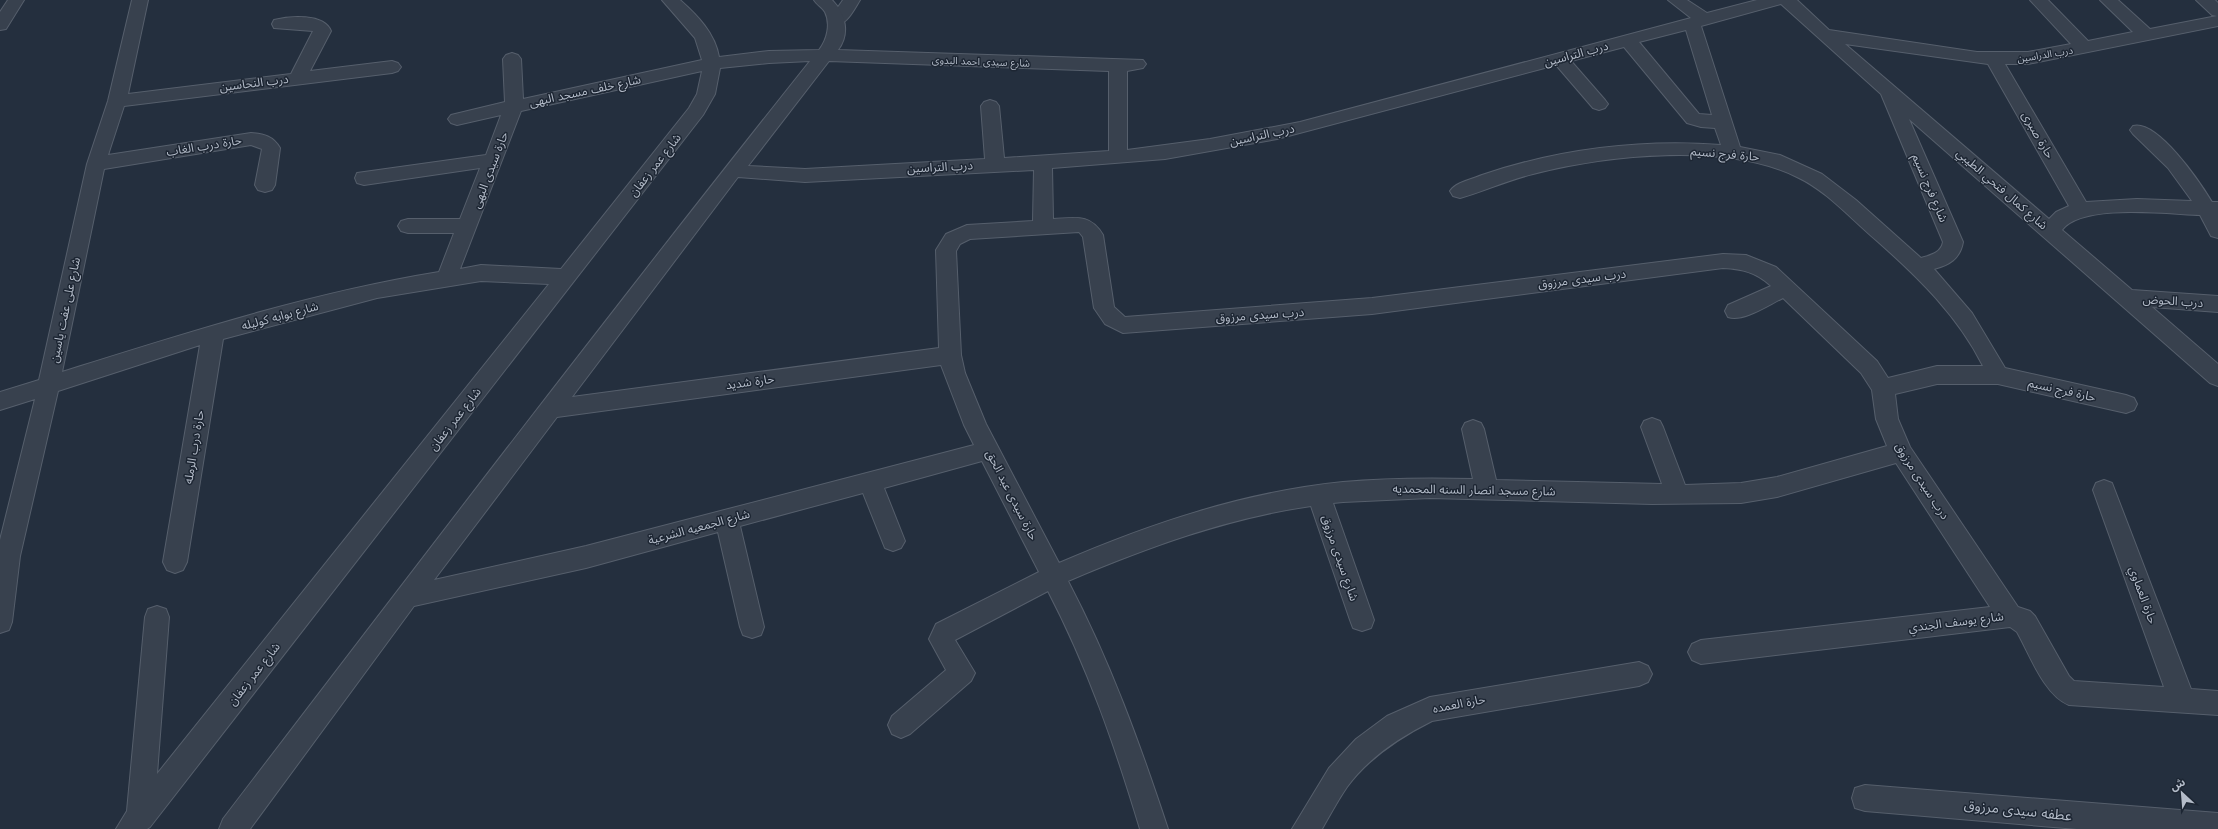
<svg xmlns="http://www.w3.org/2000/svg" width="2218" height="829" viewBox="0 0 2218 829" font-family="Jost,'Noto Sans Arabic',sans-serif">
<rect width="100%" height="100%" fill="#242f3e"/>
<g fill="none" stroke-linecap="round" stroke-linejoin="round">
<defs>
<path id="service" d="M843 0H860C853 11 846 28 831 24L829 20Z"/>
<path id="minor" d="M8 0H24L6 29 0 30V12Z
M132 0H148L128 94 291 74 313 31 274 28 272 24 274 20C289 16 324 13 331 31L310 71 392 61 398 63 401 67 398 71 392 73 124 106 108 155 251 133C264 134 273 136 280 148L275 185 272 190 265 192 258 190 255 185 262 149 251 145 104 169 62 372C186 333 310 293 439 272L454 233H408L401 231 398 226 401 221 408 219H460L480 168 364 185 357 183 355 178 357 173 486 155 501 115 457 125 451 123 448 119 451 115 505 102 503 59 506 55 512 53 518 55 521 59 523 99 702 60 695 38 662 0H680C697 15 715 33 719 57L769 51 819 50C827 40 831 24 825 12 822 7 817 5 814 0H832C846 14 850 34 838 50L1143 60 1146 64 1143 68 1127 71V150L1210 139 1300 122 1691 18 1668 0H1687L1707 13 1757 0H1797L1829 30 1977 52H2028L2071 44 2030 0H2048L2088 41 2133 32 2100 0H2118L2150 29 2217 16 2212 15 2196 0H2215L2218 3V26L2028 64H2005L2086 202 2137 199 2192 201 2168 168 2133 134 2130 130 2133 126C2157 119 2200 182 2212 202H2218V238L2211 236 2200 215C2168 214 2082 203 2062 230L2132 290 2218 296V312L2152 307 2218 364V386L2210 383 1909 119 1963 242C1960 259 1949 265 1934 269L1972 313 2005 368 2126 395 2134 398 2137 404 2134 410 2126 413 1998 384H1937L1895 394 1898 419 1910 447 2018 607 2030 611 2035 616 2069 676 2074 681 2164 687 2093 490 2096 483 2104 480 2112 483 2191 689 2218 691V715L2069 705C2044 695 2030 655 2017 632L2010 627 1701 664 1692 660 1688 652 1692 644 1701 640 1990 607 1896 463 1777 497 1741 503 1652 504 1430 498 1343 502 1333 503 1374 620 1371 628 1362 631 1353 628 1350 620 1311 506C1227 518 1146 548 1068 581 1110 661 1140 744 1168 829H1140C1115 746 1088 668 1048 591L955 640 975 673 971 681 910 734 901 738 892 734 888 725 892 716 946 670 929 639 936 624 1039 572 982 461 884 488 905 541 901 548 893 551 885 548 863 493 740 526 764 627 761 635 752 638 743 635 740 627 718 532 586 568 414 606 250 829H219L223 819C417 565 611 311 810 61L769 63 720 68 715 94 703 115 150 827 147 829H116L127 811 145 617 148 609 157 606 166 609 169 617 157 774 549 284 481 281 377 298 223 339 187 562 183 570 175 573 167 570 163 562 200 345 58 391 20 556 12 622 9 630 0 633V540L35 399 0 410V392L39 380 87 164 108 101ZM1781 4 1881 94 1943 242C1941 253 1931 255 1921 258L1856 200 1822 174 1780 155 1740 147 1701 26ZM1686 30 1712 115 1699 114 1639 42ZM1845 44 1988 64 2069 206 2056 212 2049 219ZM1624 47 1687 123 1701 127 1715 128 1721 145C1641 139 1558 149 1482 175 1473 179 1456 182 1450 191L1453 196 1460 198C1485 191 1508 180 1533 174 1607 155 1727 142 1797 177 1827 191 1851 219 1876 240 1918 277 1958 316 1983 366H1937L1888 378 1877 361 1776 267 1746 255 1723 254 1372 298 1125 317 1114 307 1103 235C1090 213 1075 218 1053 219L1052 168 1165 159 1277 139 1556 65 1593 108 1599 110 1605 108 1608 104 1605 100 1571 61ZM829 61 1109 71V151L1004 158 999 106 996 102 990 100 984 102 981 106 985 159 805 169 748 166ZM702 71 697 94 689 108 561 269 481 265 460 269 521 111ZM1034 170 1033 221 967 225 946 234 936 250 939 348 572 397 738 177 805 182ZM1079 232 1083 237 1094 308 1105 324 1123 333 1372 314 1723 268C1742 269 1756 272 1771 286L1728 305 1725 311 1728 317C1744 322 1768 305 1783 298L1861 373 1872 390 1876 419 1887 446 1777 477 1741 483 1685 485 1663 427 1660 421 1652 418 1644 421 1641 427 1662 484 1496 480 1484 429 1481 423 1473 420 1465 423 1462 429 1473 479C1430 478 1386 478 1343 482 1244 492 1149 524 1059 563L986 424 965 373 961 355 956 251 960 244 970 239ZM941 365 964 425 974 445 586 546 434 580 557 417Z
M1639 662 1648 666 1652 674 1648 682 1639 686 1432 721C1400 737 1369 757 1347 787 1338 800 1330 815 1322 829H1292L1329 768 1356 739 1387 716 1430 697Z
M1865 785 2218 813V829H2077L1865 811 1855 808 1852 798 1855 788Z"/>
</defs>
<!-- service casing -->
<use href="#service" stroke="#565f6c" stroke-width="2"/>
<!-- minor casing -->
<use href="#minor" stroke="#565f6c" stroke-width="2"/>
<!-- service -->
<use href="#service" fill="#38414e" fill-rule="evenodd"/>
<!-- minor -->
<use href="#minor" fill="#38414e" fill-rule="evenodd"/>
</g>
<g text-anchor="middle" stroke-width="3" stroke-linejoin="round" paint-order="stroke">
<!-- far-street labels -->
<g font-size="10" fill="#b4bcc9" stroke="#1d2633">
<text transform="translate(2045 54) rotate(-9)" y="4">درب الدراسين</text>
<text transform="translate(981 61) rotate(2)" y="4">شارع سيدى احمد البدوى</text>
</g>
<!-- street labels -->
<g font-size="12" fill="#b4bcc9" stroke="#1d2633">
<text transform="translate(1576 54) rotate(-15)" y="4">درب التراسين</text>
<text transform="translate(254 83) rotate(-7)" y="4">درب النحاسين</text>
<text transform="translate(585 91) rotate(-12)" y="4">شارع خلف مسجد البهى</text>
<text transform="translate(1262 135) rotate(-12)" y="4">درب التراسين</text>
<text transform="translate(2038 135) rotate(60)" y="4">حارة صبرى</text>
<text transform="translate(204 146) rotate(-9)" y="4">حارة درب الغاب</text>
<text transform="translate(1725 154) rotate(5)" y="4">حارة فرج نسيم</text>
<text transform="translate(655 165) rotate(-52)" y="4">شارع عمر زعفان</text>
<text transform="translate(940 167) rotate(-3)" y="4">درب التراسين</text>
<text transform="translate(490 170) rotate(-69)" y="4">حارة سيدى البهى</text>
<text transform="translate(1930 188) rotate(67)" y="4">شارع فرج نسيم</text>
<text transform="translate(2002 189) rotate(41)" y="4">شارع كمال فتحي الطيبي</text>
<text transform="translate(1582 279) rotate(-7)" y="4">درب سيدى مرزوق</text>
<text transform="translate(2173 301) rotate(4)" y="4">درب الحوض</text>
<text transform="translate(65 310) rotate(-78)" y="4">شارع على عفت ياسين</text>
<text transform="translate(1260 315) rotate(-4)" y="4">درب سيدى مرزوق</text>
<text transform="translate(280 316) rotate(-15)" y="4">شارع بوابه كوليله</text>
<text transform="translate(750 382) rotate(-8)" y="4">حارة شديد</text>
<text transform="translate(2062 390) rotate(13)" y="4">حارة فرج نسيم</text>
<text transform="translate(455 419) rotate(-52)" y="4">شارع عمر زعفان</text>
<text transform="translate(194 447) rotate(-81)" y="4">حارة درب الرمله</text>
<text transform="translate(1922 481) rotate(57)" y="4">درب سيدى مرزوق</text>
<text transform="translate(1474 490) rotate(1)" y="4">شارع مسجد انصار السنه المحمديه</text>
<text transform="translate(1012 495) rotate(63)" y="4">حارة سيدى عبد الحق</text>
<text transform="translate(699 527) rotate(-15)" y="4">شارع الجمعيه الشرعية</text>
<text transform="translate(1340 558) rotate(71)" y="4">شارع سيدى مرزوق</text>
<text transform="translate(2143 595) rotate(70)" y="4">حارة العماوي</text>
<text transform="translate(1956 622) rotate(-7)" y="4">شارع يوسف الجندي</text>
<text transform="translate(254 674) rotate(-52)" y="4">شارع عمر زعفان</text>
<text transform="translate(1459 704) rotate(-11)" y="4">حارة العمده</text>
</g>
<!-- near-street labels -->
<g font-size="14" fill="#b4bcc9" stroke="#1d2633">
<text transform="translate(2018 810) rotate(6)" y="5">عطفه سيدى مرزوق</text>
</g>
</g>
<!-- north arrow -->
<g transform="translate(2182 793) rotate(334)" stroke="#1d2633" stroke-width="3" paint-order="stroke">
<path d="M0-3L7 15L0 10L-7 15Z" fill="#b4bcc9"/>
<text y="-6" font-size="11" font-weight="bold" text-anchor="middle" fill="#b4bcc9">ش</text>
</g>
</svg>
